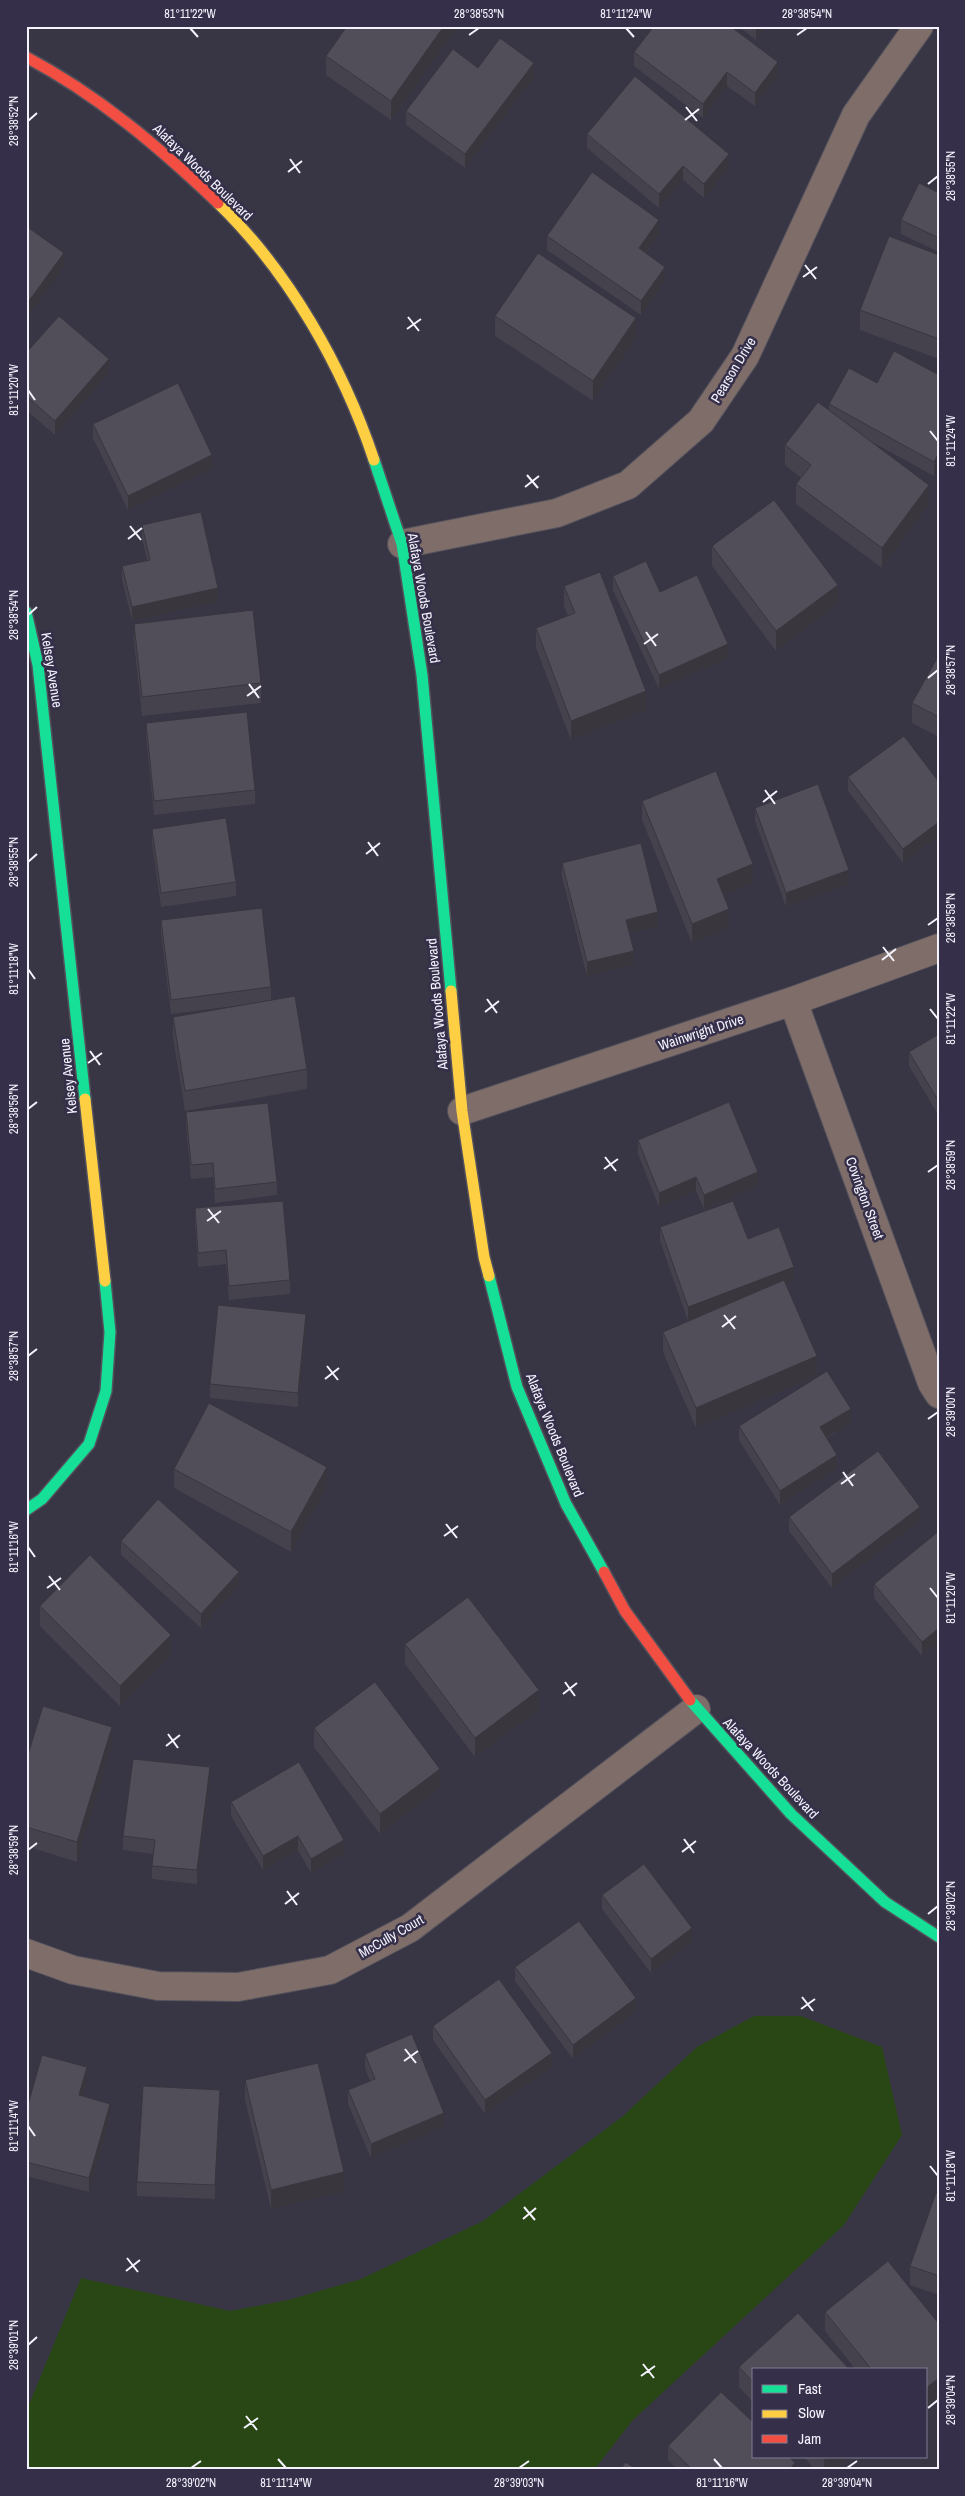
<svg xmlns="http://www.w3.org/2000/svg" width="965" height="2496" viewBox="0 0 965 2496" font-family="'Archivo Narrow',sans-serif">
<rect width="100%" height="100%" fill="#383544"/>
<!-- green -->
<path fill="#294715" d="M754 2016H801L882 2047 902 2135 844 2225 633 2420 594 2470H26V2412L81 2278 230 2311 288 2300 361 2279 483 2221 623 2116 697 2047Z"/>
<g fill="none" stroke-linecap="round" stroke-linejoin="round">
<defs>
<path id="street" d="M402 544 557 513 628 485 701 421 745 356 856 115 919 26
M793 1001 932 1383 939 1394
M462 1111 793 1001 939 948
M26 1953 73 1970 158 1986 238 1987 330 1970 410 1928 696 1709"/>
<path id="fast" d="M374 460 402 544 422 675 451 991
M26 612 38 665 85 1099
M489 1276 517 1387 566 1504 604 1572
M26 1510 42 1499 89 1444 106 1391 110 1332 105 1281
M690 1700 791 1814 885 1902 939 1937"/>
<path id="slow" d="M218 203C289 272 343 367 374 460
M451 991 462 1111 484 1257 489 1276
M85 1099 105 1281"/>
<path id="jam" d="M26 57C98 95 159 147 218 203
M604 1572 625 1611 690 1700"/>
</defs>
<!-- street casing -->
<use href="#street" stroke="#53515c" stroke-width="30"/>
<!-- fast casing -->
<use href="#fast" stroke="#53515c" stroke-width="14"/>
<!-- slow casing -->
<use href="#slow" stroke="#53515c" stroke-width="14"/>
<!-- jam casing -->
<use href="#jam" stroke="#53515c" stroke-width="14"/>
<!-- street -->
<use href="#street" stroke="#7e6d68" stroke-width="28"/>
<!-- fast -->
<use href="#fast" stroke="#16e098" stroke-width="11"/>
<!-- slow -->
<use href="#slow" stroke="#ffcf43" stroke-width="11"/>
<!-- jam -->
<use href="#jam" stroke="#f24e42" stroke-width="11"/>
</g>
<!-- wall -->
<path fill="#46424d" d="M457 26V28L391 120 326 75V56Z
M738 26H766L756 40Z
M793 26H802L799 31Z
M634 52 778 76 755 106 727 86 703 118 634 66Z
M478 68 534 77 465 168 406 125V111Z
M587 134 729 168 704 198 683 180 659 208 587 148Z
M939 193V252L901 234V220Z
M659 234 646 253 665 281 641 315 547 250V236Z
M939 255V359L860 330V310Z
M495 316 636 338 593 401 495 336Z
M26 353 109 373 55 435 26 410Z
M939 375 934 476 870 441 929 504 882 568 796 504V484L801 478 785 465V445L829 410V404L877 383Z
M93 424 212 469 128 510 93 438Z
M142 525 218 602 132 621 122 579V566L147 560 142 539Z
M712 546 838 604 776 651 712 566Z
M613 576 660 592 728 658 659 689 613 590Z
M564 586 646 710 571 740 536 648V628L568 616 564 606Z
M134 624 261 683V703L142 716 134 643Z
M939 655V737L912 723V703Z
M146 723 255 790V804L154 815 146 737Z
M904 736 903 863 848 791V777Z
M642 801 753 883 724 895 729 928 692 943 642 820Z
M755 808 849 884 786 907 755 821Z
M152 829 236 882V896L161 907 152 843Z
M562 863 658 926 630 933 634 964 587 976 562 877Z
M161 920 271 987V1000L307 1069V1089L185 1111 173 1037V1017L251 1004 171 1014 161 934Z
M939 1034V1116L909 1066V1052Z
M186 1112 277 1182V1195L215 1203 213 1177 191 1179 186 1126Z
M638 1140 758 1186 704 1209 696 1191 659 1207 638 1154Z
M195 1208 290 1280V1294L229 1300 226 1264 198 1267 195 1222Z
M660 1227 748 1239 794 1281 785 1284 817 1376 696 1428 663 1352V1332L703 1315 688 1321 660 1241Z
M306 1328 298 1407 210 1398V1384Z
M851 1423 827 1438 837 1469 780 1505 739 1440V1426Z
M174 1469 327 1487 291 1552 174 1488Z
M789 1517 920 1521 832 1588 789 1531Z
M939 1531V1642L922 1656 874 1598V1584Z
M121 1541 239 1586 201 1628 121 1555Z
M40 1606 171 1655 120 1706 40 1626Z
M405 1644 539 1710 475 1757 405 1664Z
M314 1728 440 1788 380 1834 314 1747Z
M112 1746 77 1862 26 1846V1761Z
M210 1781 197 1884 152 1879V1866L153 1854 123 1850V1836Z
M231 1802 344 1854 311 1873 298 1850 263 1870 231 1816Z
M602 1895 692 1942 651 1973 602 1909Z
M515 1967 636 2012 573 2059 515 1981Z
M433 2026 552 2067 485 2114 433 2040Z
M365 2054 444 2127 371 2158 348 2104V2090L370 2081 365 2068Z
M245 2080 344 2192 271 2209 245 2100Z
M87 2081 83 2096 110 2117 89 2192 26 2176V2112Z
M220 2104 215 2199 137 2196V2182Z
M939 2194V2295L910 2285V2266Z
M825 2312 939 2324V2398L926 2408V2370H856L825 2331Z
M739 2367 754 2370V2403L739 2387Z
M668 2446 795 2470H678L668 2460Z
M804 2457H848L835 2470H815Z"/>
<!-- shaded-wall -->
<path fill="#39363e" d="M444 26H457V28L391 120V101Z
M756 26H766L756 40Z
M778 62V76L755 106V93Z
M534 63V77L465 168V154Z
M727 72V86L703 118V104Z
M729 154V168L704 198V184Z
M683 166V180L659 208V194Z
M659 220V234L639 262V248Z
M64 253V267L26 319V305Z
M665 267V281L641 315V301Z
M636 318V338L593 401V381Z
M109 359V373L55 435V421Z
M939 453V467L934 476V462Z
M212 455V469L128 510V496Z
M929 485V504L882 568V548Z
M838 585V604L776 651V631Z
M218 588V602L132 621V607Z
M728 644V658L659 689V675Z
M646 691V710L571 740V721Z
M939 822V836L903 863V849Z
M753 864V883L717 898V879Z
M849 870V884L786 907V893Z
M729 909V928L692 943V924Z
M658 912V926L626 934V920Z
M634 951V964L587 976V962Z
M758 1172V1186L704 1209V1195Z
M696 1177V1191L659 1207V1193Z
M794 1267V1281L688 1321V1307Z
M306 1314V1328L298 1407V1393Z
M817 1356V1376L696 1428V1408Z
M851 1409V1423L820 1441V1427Z
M837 1455V1469L780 1505V1491Z
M327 1467V1487L291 1552V1532Z
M920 1507V1521L832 1588V1574Z
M239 1572V1586L201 1628V1614Z
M939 1628V1642L922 1656V1642Z
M171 1635V1655L120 1706V1686Z
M539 1690V1710L475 1757V1738Z
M112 1727V1746L77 1862V1842Z
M210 1767V1781L197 1884V1870Z
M440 1769V1788L380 1834V1814Z
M298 1836V1850L263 1870V1856Z
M344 1840V1854L311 1873V1859Z
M692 1928V1942L651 1973V1959Z
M636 1998V2012L573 2059V2045Z
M552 2053V2067L485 2114V2100Z
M87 2067V2081L79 2109V2095Z
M220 2090V2104L215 2199V2185Z
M110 2104V2117L89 2192V2178Z
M444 2113V2127L371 2158V2144Z
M344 2172V2192L271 2209V2190Z
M939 2378V2398L926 2408V2388Z
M827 2457H848L835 2470H824V2460Z
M795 2463V2470H789Z"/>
<!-- building -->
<path fill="#514d59" stroke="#39363e" d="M347 26H444L391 101 326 56Z
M654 26H730L778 62 755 93 727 72 703 104 634 52Z
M500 38 534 63 465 154 406 111 453 49 478 68Z
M635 76 729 154 704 184 683 166 659 194 587 134Z
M592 172 659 220 639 248 665 267 641 301 547 236Z
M919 183 939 193V238L901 220Z
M26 226 64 253 26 305Z
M889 236 939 255V339L860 310Z
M538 253 636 318 593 381 495 316Z
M59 316 109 359 55 421 26 396V353Z
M894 351 939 375V453L934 462 829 404 849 368 877 383Z
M178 383 212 455 128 496 93 424Z
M818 402 929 485 882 548 796 484 811 465 785 445Z
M774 500 838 585 776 631 712 546Z
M201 512 218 588 132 607 122 566 150 560 142 525Z
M646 561 660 592 697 575 728 644 659 675 613 576Z
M600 572 646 691 571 721 536 628 575 613 564 586Z
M253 610 261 683 142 697 134 624Z
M939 655V717L912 703Z
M247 712 255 790 154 801 146 723Z
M904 736 939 782V822L903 849 848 777Z
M716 771 753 864 717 879 729 909 692 924 642 801Z
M818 784 849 870 786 893 755 808Z
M226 818 236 882 161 893 152 829Z
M641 843 658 912 626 920 634 951 587 962 562 863Z
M262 908 271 987 171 1000 161 920Z
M295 996 307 1069 185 1091 173 1017Z
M939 1034V1102L909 1052Z
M729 1102 758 1172 704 1195 696 1177 659 1193 638 1140Z
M268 1103 277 1182 215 1189 213 1163 191 1165 186 1112Z
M283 1201 290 1280 229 1286 226 1250 198 1253 195 1208Z
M733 1201 748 1239 779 1227 794 1267 688 1307 660 1227Z
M784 1280 817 1356 696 1408 663 1332Z
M218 1305 306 1314 298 1393 210 1384Z
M827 1371 851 1409 820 1427 837 1455 780 1491 739 1426Z
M209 1403 327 1467 291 1532 174 1469Z
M878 1451 920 1507 832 1574 789 1517Z
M158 1499 239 1572 201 1614 121 1541Z
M939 1531V1628L922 1642 874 1584Z
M90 1555 171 1635 120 1686 40 1606Z
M468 1597 539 1690 475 1738 405 1644Z
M375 1682 440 1769 380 1814 314 1728Z
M43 1706 112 1727 77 1842 26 1827V1761Z
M133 1759 210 1767 197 1870 152 1866 155 1840 123 1836Z
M299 1762 344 1840 311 1859 298 1836 263 1856 231 1802Z
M644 1864 692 1928 651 1959 602 1895Z
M579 1921 636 1998 573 2045 515 1967Z
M499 1979 552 2053 485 2100 433 2026Z
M412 2034 444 2113 371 2144 348 2090 375 2079 365 2054Z
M42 2055 87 2067 79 2095 110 2104 89 2178 26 2162V2112Z
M318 2063 344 2172 271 2190 245 2080Z
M143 2086 220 2090 215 2185 137 2182Z
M936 2193 939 2194V2276L910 2266Z
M888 2261 939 2324V2378L926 2388V2370H872L825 2312Z
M798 2313 850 2370H754V2383L739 2367Z
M721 2392 754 2423V2457H789L795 2463 789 2470H693L668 2446Z
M625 2462 638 2470H621Z"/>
<!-- ticks -->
<path fill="none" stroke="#f4f3fd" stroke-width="2" d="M190 28 198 37M626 28 634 37M469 35 479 28M797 35 807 28M686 107 697 121M685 120 699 109M28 121 37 113M290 159 300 173M288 172 302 161M928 184 938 176M805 265 816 279M803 277 817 267M408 317 419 331M407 329 421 319M28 390 35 400M930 431 938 441M527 475 538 488M525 487 539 476M130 526 141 540M128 539 142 528M28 615 37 607M646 632 656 646M644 644 658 634M928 678 938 670M249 684 259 698M247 696 261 686M765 790 775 804M763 802 777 791M368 842 378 856M366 854 380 843M28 862 37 854M928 925 938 918M883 947 894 961M882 960 896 949M28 969 35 979M487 999 497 1013M930 1009 938 1019M485 1012 499 1001M90 1051 100 1065M88 1063 102 1053M28 1109 37 1102M605 1157 616 1171M604 1169 618 1159M928 1172 938 1165M208 1209 219 1223M207 1221 221 1211M724 1315 735 1329M722 1327 736 1316M28 1356 37 1349M327 1366 338 1380M325 1379 339 1368M928 1419 938 1412M843 1472 853 1486M841 1484 855 1474M446 1524 457 1538M444 1536 458 1526M28 1547 35 1557M49 1576 60 1590M47 1588 61 1578M930 1588 938 1598M565 1682 575 1696M563 1694 577 1683M168 1734 178 1748M166 1746 180 1735M684 1839 694 1853M28 1850 37 1843M682 1852 696 1841M287 1891 297 1905M285 1904 299 1893M928 1914 938 1906M802 1997 813 2011M801 2009 815 1999M405 2049 416 2063M404 2061 418 2051M28 2126 35 2136M930 2166 938 2176M524 2207 535 2220M523 2219 536 2208M127 2258 138 2272M126 2271 140 2260M28 2345 37 2337M643 2364 654 2378M641 2376 655 2366M928 2408 938 2400M246 2416 257 2430M244 2428 258 2418M278 2459 286 2468M714 2459 722 2468M191 2468 201 2461M519 2468 529 2461M847 2468 857 2461"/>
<g text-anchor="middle" stroke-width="5" stroke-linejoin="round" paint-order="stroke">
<!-- street labels -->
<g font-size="14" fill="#f4f3fd" stroke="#352f4a">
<text transform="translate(203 172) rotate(44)" y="5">Alafaya Woods Boulevard</text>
<text transform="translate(733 370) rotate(-59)" y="5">Pearson Drive</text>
<text transform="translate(424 598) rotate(80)" y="5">Alafaya Woods Boulevard</text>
<text transform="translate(52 670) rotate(81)" y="5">Kelsey Avenue</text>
<text transform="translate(437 1004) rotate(-95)" y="5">Alafaya Woods Boulevard</text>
<text transform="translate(701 1032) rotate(-18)" y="5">Wainwright Drive</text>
<text transform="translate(68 1076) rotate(-96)" y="5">Kelsey Avenue</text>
<text transform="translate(865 1198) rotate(70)" y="5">Covington Street</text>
<text transform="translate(555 1435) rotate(68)" y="5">Alafaya Woods Boulevard</text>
<text transform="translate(771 1768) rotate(47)" y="5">Alafaya Woods Boulevard</text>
<text transform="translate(391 1936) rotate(-30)" y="5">McCully Court</text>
</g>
</g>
<!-- border -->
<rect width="965" height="2496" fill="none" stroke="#352f4a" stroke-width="55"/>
<!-- legend -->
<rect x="752" y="2368" width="175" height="90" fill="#352f4a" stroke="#817d92"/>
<rect x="762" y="2385" width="25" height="8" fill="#16e098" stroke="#817d92"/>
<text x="798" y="2394" font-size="15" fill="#f4f3fd">Fast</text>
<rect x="762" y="2410" width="25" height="8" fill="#ffcf43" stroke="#817d92"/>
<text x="798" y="2418" font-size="15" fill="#f4f3fd">Slow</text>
<rect x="762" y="2435" width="25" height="8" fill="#f24e42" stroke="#817d92"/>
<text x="798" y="2444" font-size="15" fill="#f4f3fd">Jam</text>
<rect x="28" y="28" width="910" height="2440" fill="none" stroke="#f4f3fd" stroke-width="2"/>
<g font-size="12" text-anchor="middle" fill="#f4f3fd">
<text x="190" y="18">81°11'22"W</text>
<text x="479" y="18">28°38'53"N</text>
<text x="626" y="18">81°11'24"W</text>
<text x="807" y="18">28°38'54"N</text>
<text transform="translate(14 121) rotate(-90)" y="4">28°38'52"N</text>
<text transform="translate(951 176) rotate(-90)" y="4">28°38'55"N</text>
<text transform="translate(14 390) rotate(-90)" y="4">81°11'20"W</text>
<text transform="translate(951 441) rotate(-90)" y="4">81°11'24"W</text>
<text transform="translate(14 615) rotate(-90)" y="4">28°38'54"N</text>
<text transform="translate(951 670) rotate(-90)" y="4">28°38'57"N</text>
<text transform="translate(14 862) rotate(-90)" y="4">28°38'55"N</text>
<text transform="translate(951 918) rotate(-90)" y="4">28°38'58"N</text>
<text transform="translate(14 969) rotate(-90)" y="4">81°11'18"W</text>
<text transform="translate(951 1019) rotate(-90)" y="4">81°11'22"W</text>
<text transform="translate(14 1109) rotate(-90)" y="4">28°38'56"N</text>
<text transform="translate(951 1165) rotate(-90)" y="4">28°38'59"N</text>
<text transform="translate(14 1356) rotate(-90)" y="4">28°38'57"N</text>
<text transform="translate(951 1412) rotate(-90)" y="4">28°39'00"N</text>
<text transform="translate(14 1547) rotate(-90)" y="4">81°11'16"W</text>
<text transform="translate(951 1598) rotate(-90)" y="4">81°11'20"W</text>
<text transform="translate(14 1850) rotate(-90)" y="4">28°38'59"N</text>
<text transform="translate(951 1906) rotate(-90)" y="4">28°39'02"N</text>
<text transform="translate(14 2126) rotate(-90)" y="4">81°11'14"W</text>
<text transform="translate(951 2176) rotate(-90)" y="4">81°11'18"W</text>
<text transform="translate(14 2345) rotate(-90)" y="4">28°39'01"N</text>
<text transform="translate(951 2400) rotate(-90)" y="4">28°39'04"N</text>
<text x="191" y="2487">28°39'02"N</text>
<text x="286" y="2487">81°11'14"W</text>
<text x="519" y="2487">28°39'03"N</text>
<text x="722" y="2487">81°11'16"W</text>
<text x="847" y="2487">28°39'04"N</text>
</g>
</svg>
